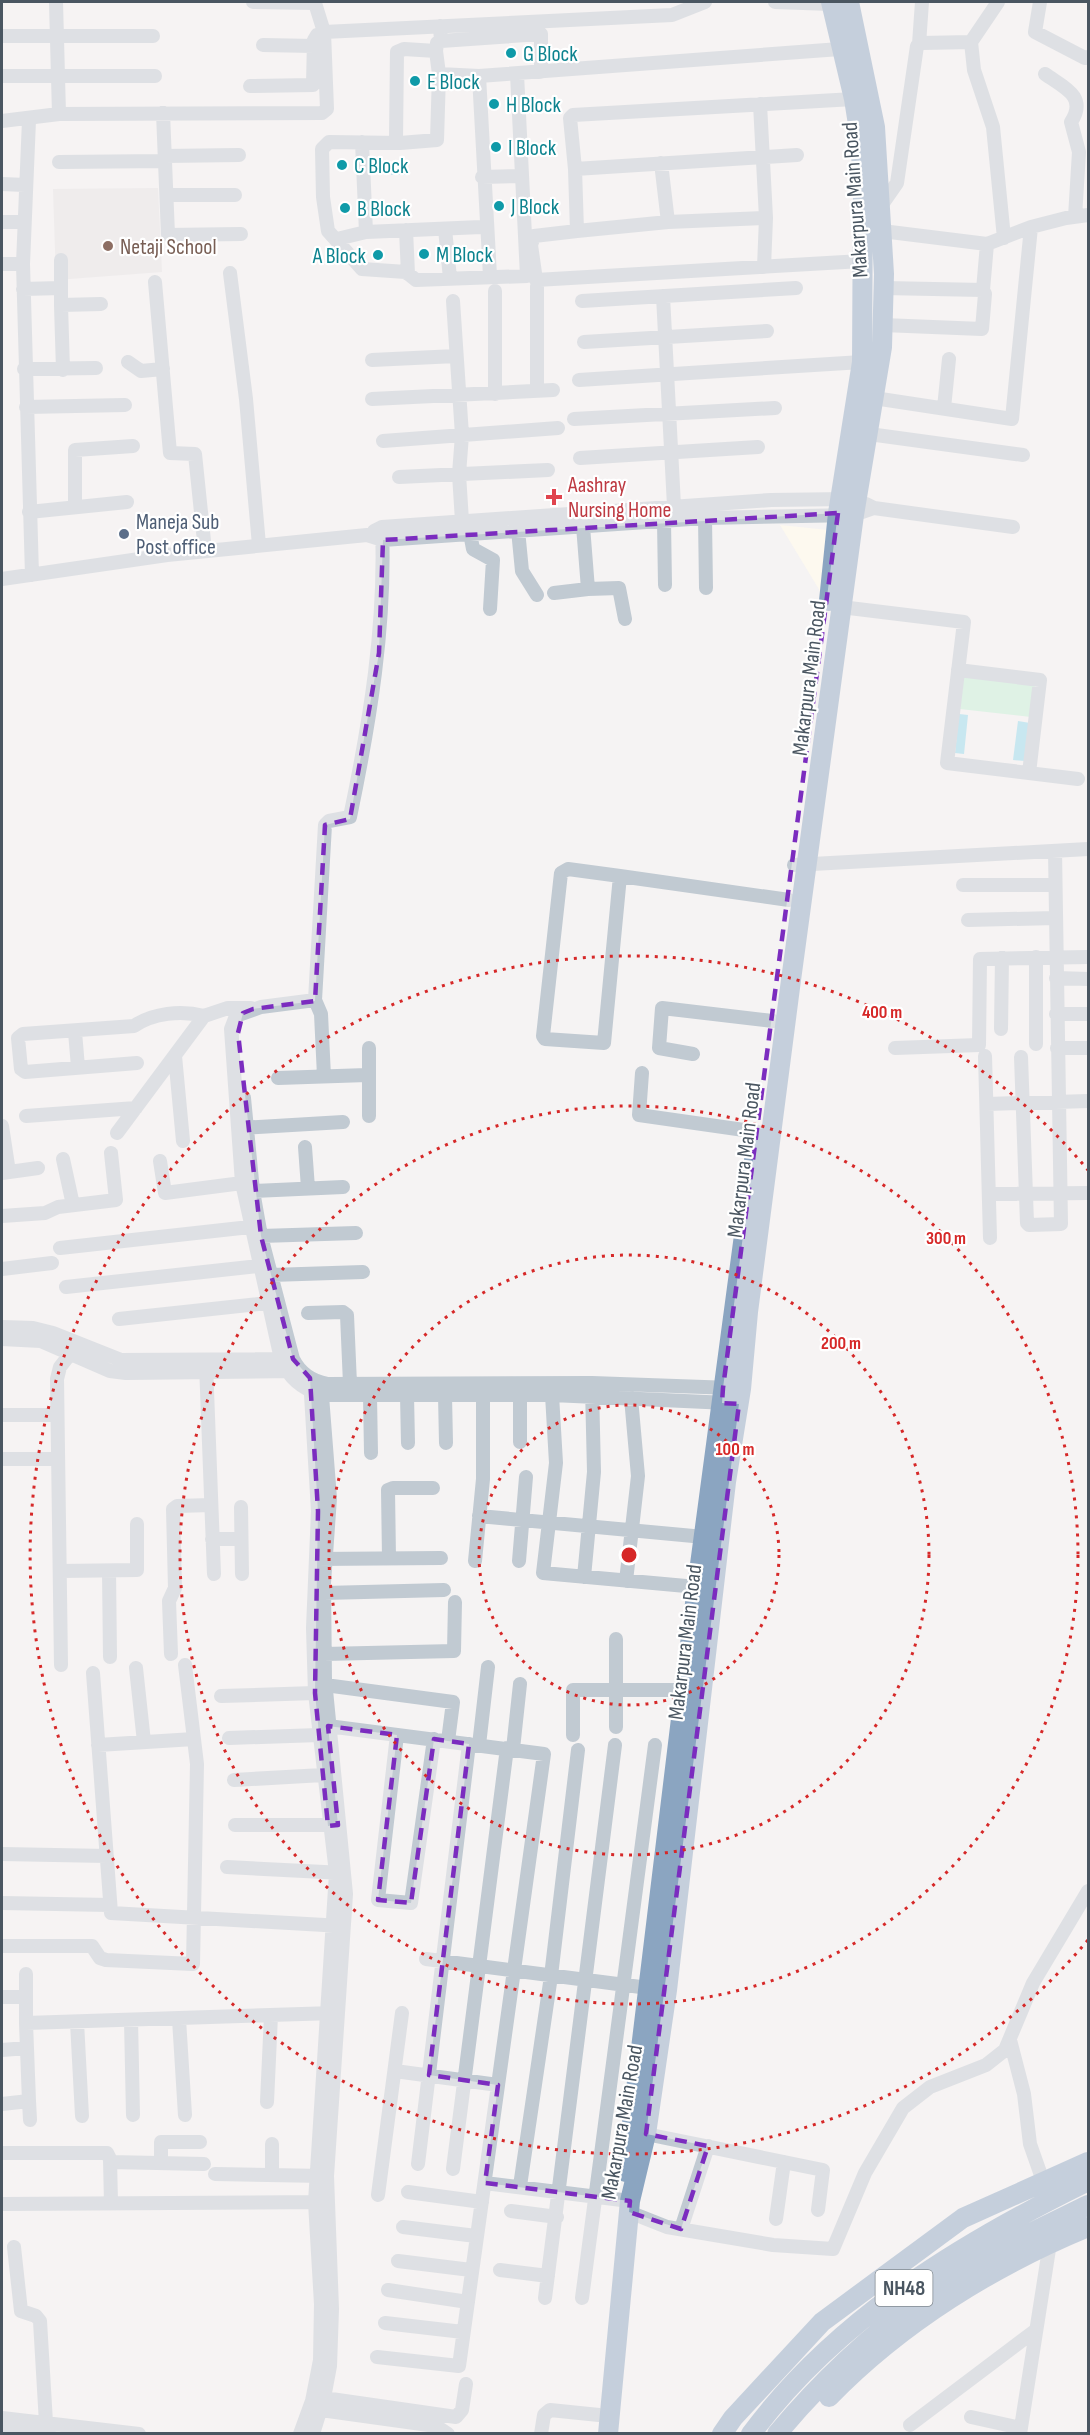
<svg xmlns="http://www.w3.org/2000/svg" width="1090" height="2435" viewBox="0 0 1090 2435" font-family="'Sofia Sans Condensed',sans-serif">
<rect width="100%" height="100%" fill="#f5f3f3"/>
<!-- commercial -->
<path fill="#fdf9ef" d="M780 525 828 530 820 591Z"/>
<!-- education -->
<path fill="#e6e4e5" d="M158 188 162 272 56 280 53 189Z"/>
<!-- green -->
<path fill="#c3f1d5" d="M964 675 1035 684 1031 717 960 709Z"/>
<!-- water -->
<path fill="#90daee" d="M407 165 409 175H391V171H396L395 166Z
M959 714 968 715 964 754 955 753Z
M1018 721 1030 723 1025 761 1013 760Z"/>
<g fill="none" stroke-linecap="round" stroke-linejoin="round">
<!-- minor -->
<path stroke="#c1cad2" stroke-width="14" d="M253 2 315 3 324 32
M775 2 831 4
M998 2 971 42 974 70 993 127 1004 238
M1040 2 1035 32 1085 58 1088 57
M440 26 441 41 437 43 436 51 404 49 397 52 396 139 400 143 329 142 322 149 323 197 328 231 362 269 406 272 416 280 527 276 517 74
M2 36H153
M441 41 541 34V72
M919 44 922 2
M263 45 314 46
M436 51 439 74 479 76
M1045 74C1063 87 1088 96 1071 122L1079 152 1075 217
M2 76H155
M250 86 313 85 314 40 317 35H324
M163 113 168 235 241 234
M59 114 322 113 327 109 324 32 672 15 705 2
M29 120 23 264 32 575
M2 121 59 114 56 2
M400 143 437 140 439 74
M797 155 575 169 570 118 573 115 854 99
M165 156 239 155
M59 162 165 161
M661 163 668 222
M575 169 577 231 668 222 766 218 760 104
M482 177 522 176
M2 184 25 185
M167 195H235
M881 206 897 183 917 46 922 43 971 42
M2 222H24
M445 229 450 278
M406 230 408 274
M577 231 534 236 531 245 536 280 862 261
M882 231 987 244 1031 227 1066 218 1088 215
M366 232 481 227
M337 239 366 232 362 142
M61 260V305
M2 264H23
M764 267 766 218
M230 273 246 399 259 545
M490 276 479 76 840 49
M155 282 170 453 195 454 205 551
M537 286V391
M884 288 983 290 987 244
M23 289 61 288
M495 291V394
M663 296 674 506
M453 301 462 435 459 474 462 521
M582 301 796 288
M883 325 982 329 985 294 983 290
M584 342 767 331
M372 360 456 356
M128 362 141 371 163 369
M24 369 96 368
M63 370 61 305 101 304
M579 380 862 362
M874 398 1012 419 1031 227
M372 399 553 390
M26 407 125 405
M944 408 949 359
M574 419 775 408
M869 434 1023 455
M383 441 558 428
M580 458 758 447
M399 477 548 470
M866 504 874 508 1013 527
M75 507V450L133 446
M29 512 127 502
M705 518 706 588
M664 521 665 585
M583 526 588 589 619 588 625 619
M382 527C386 625 370 721 350 817L329 821 325 825 315 1000 261 1007 236 1016 231 1029 242 1183 281 1359C289 1378 301 1388 321 1395H552L728 1403
M518 530 522 571 537 595
M374 531 382 527 771 500 848 499
M470 533 473 549 493 560 490 609
M2 579 167 555 367 535 383 540 705 518 854 515 874 508
M554 593 588 589
M841 607 964 622 947 763 1078 779
M958 670 1040 680 1029 773
M794 865 1088 849
M620 876 568 869 561 873 543 1036 545 1039 604 1043 620 876 789 900
M963 885H1055
M968 920 1055 918
M1056 978 1088 979
M315 1000 321 1014 324 1076
M1056 1014H1088
M1001 1029 1002 958
M75 1032 78 1067
M1036 1044V957
M369 1048V1116
M895 1048 979 1045 980 959 1088 957
M1057 1048H1088
M693 1054 659 1048 662 1008 773 1021
M175 1056 183 1141
M985 1056 990 1238
M1021 1057 1027 1223 1029 1225 1061 1224 1055 851
M137 1063 25 1072 21 1069 18 1038 23 1034 134 1026C153 1013 181 1010 204 1016
M642 1073 639 1115 758 1132
M278 1078 367 1075
M244 1098 253 1191 261 1236 293 1359C300 1373 311 1381 327 1384L592 1383 732 1388
M987 1104 1088 1101
M26 1116 136 1108
M2 1126 9 1172
M240 1128 343 1122
M117 1133 204 1016 228 1008H251
M305 1147 308 1188
M63 1159 73 1205
M160 1161 165 1193 242 1183
M2 1173 38 1168
M253 1191 343 1187
M989 1194 1088 1193
M2 1216 45 1213 58 1207 116 1200 111 1153
M261 1236 356 1233
M60 1248 250 1227
M2 1269 52 1263
M271 1275 363 1272
M66 1287 259 1266
M308 1313 343 1312 347 1315 350 1384
M119 1319 268 1303
M2 1327 33 1328 53 1333 121 1360 290 1359
M2 1339 41 1341 110 1371 126 1373 294 1371
M206 1364 214 1574
M407 1395 408 1443
M445 1395 446 1443
M520 1395V1442
M552 1395 556 1463 543 1573 697 1587
M370 1396 371 1453
M2 1415H57
M2 1459H58
M241 1507 242 1574
M479 1516 704 1537
M212 1539H241
M389 1558 388 1490 393 1488H433
M317 1559 441 1558
M475 1561 483 1479V1387
M519 1561 526 1477
M60 1571 137 1570V1524
M109 1571 110 1657
M584 1577 594 1472 592 1388
M626 1581 638 1476 631 1398
M324 1593 444 1590
M616 1639V1727
M171 1654 169 1601 175 1588 173 1509 177 1506 211 1505
M324 1654 454 1651 455 1602
M61 1665 57 1379 60 1367 78 1344
M136 1668 144 1742
M93 1673 111 1913 342 1926
M325 1685 453 1702 448 1741
M221 1696 315 1693
M328 1726 544 1754 459 2366 377 2357
M397 1735 378 1900 411 1903 434 1739
M573 1735V1690H685
M229 1738 319 1735
M98 1745 194 1739
M479 1745 488 1667
M513 1749 520 1684
M234 1780 323 1775
M235 1825H335
M2 1854 107 1856
M227 1867 344 1873
M2 1903 110 1905
M2 1946H92L100 1958 106 1960 193 1964 197 1764 185 1665
M426 1959 656 1989
M26 1974V2023L334 2013
M2 1997H26
M179 2019 185 2115
M131 2020 133 2115
M77 2022 82 2116
M1010 2040 1024 2094 1030 2144 1043 2181
M2 2050 27 2048
M395 2071 498 2085
M29 2101 30 2120
M267 2102 271 2015
M2 2104 29 2101 26 2023
M646 2134 823 2170 818 2210
M272 2144V2175
M2 2153H107L110 2159 111 2203
M110 2162 204 2164
M161 2163V2142H200
M418 2164 469 1744
M453 2169 507 1748
M215 2174 324 2176
M485 2183 630 2201
M520 2186 551 1976 578 1750
M408 2192 482 2202
M378 2195 402 2013
M2 2204 323 2202
M511 2211 557 2217
M629 2212 667 2227 773 2245 833 2249 865 2173 903 2108 930 2087 986 2065 1005 2050 1033 1983 1088 1891
M776 2219 784 2162
M403 2227 476 2236
M681 2229 708 2146
M14 2247 21 2311 36 2316 40 2321 46 2423
M398 2261 471 2270
M500 2270 548 2276
M388 2290 468 2302
M545 2298 615 1745
M582 2298 655 1745
M385 2323 463 2332
M324 2398 456 2417 462 2410 466 2384
M321 2410 436 2426 448 2434
M971 2417 1021 2428
M2 2418 139 2434
M910 2425 1036 2330
M2 2428 49 2434
M300 2434 312 2401 320 2360 321 2304 315 2202 336 1873 315 1693 313 1628 318 1511 310 1378
M313 2434 324 2398 330 2366 332 2309 327 2176 346 1894 325 1680 324 1583 330 1498 321 1383
M541 2434 544 2415 550 2410 599 2415
M1020 2434 1050 2243"/>
<!-- highway -->
<path stroke="#8ba5c1" stroke-width="20" d="M829 601 838 513 862 362 863 187 860 137 854 99 831 2
M626 2172 697 1587 757 1138
M829 2397C901 2323 993 2266 1088 2227
M608 2434 630 2201 646 2134 667 1990 726 1482 741 1389 748 1312 791 980 854 515 882 347 884 274 875 127 849 2
M722 2434 733 2418 822 2322 963 2218 1088 2162
M751 2434C837 2318 962 2243 1088 2181
M777 2434C825 2376 884 2323 947 2280 991 2251 1041 2228 1088 2205"/>
</g>
<!-- marked area -->
<path d="M0 0H1090V2435H0ZM838 513 723 1388 722 1403 739 1404 646 2134 708 2146 681 2229 629 2212 630 2201 485 2183 498 2085 429 2075 469 1744 434 1739 411 1903 378 1900 397 1735 328 1726 338 1825 328 1826 315 1693 318 1511 310 1378 293 1359 261 1236 238 1033 243 1013 253 1009 315 1001 325 825 350 819 379 653 383 540Z" fill="#f5f3f3" fill-opacity=".55" fill-rule="evenodd"/>
<path fill="none" stroke="#7b2cbf" stroke-width="4.5" stroke-dasharray="12 8" stroke-linejoin="round" d="M838 513 723 1388 722 1403 739 1404 646 2134 708 2146 681 2229 629 2212 630 2201 485 2183 498 2085 429 2075 469 1744 434 1739 411 1903 378 1900 397 1735 328 1726 338 1825 328 1826 315 1693 318 1511 310 1378 293 1359 261 1236 238 1033 243 1013 253 1009 315 1001 325 825 350 819 379 653 383 540Z"/>
<!-- distance rings -->
<g fill="none" stroke="#d62828" stroke-width="3" stroke-dasharray="3 6">
<circle cx="629" cy="1555" r="150"/>
<circle cx="629" cy="1555" r="300"/>
<circle cx="629" cy="1555" r="449"/>
<path d="M1088 1940A599 599 0 1 1 1088 1170"/>
</g>
<!-- markers -->
<g fill="#0f9aa8" stroke="#fff" stroke-width="2">
<circle cx="511" cy="53" r="6"/>
<circle cx="415" cy="81" r="6"/>
<circle cx="494" cy="104" r="6"/>
<circle cx="496" cy="147" r="6"/>
<circle cx="342" cy="165" r="6"/>
<circle cx="499" cy="206" r="6"/>
<circle cx="345" cy="208" r="6"/>
<circle cx="424" cy="254" r="6"/>
<circle cx="378" cy="255" r="6"/>
</g>
<circle fill="#8d6e63" stroke="#fff" stroke-width="2" cx="108" cy="246" r="6"/>
<path fill="#e0444e" stroke="#fff" stroke-width="2" d="M551 488h6v6h6v6h-6v6h-6v-6h-6v-6h6z"/>
<circle fill="#5c6f8a" stroke="#fff" stroke-width="2" cx="124" cy="534" r="6"/>
<g text-anchor="middle" stroke-width="4.5" stroke-linejoin="round" paint-order="stroke">
<!-- shield labels -->
<rect fill="#fff" stroke="#808990" stroke-width="1.5" x="875.5" y="2270" width="57" height="36" rx="4.5"/>
<g font-size="21" font-weight="bold" fill="#4a5661">
<text x="904" y="2295">NH48</text>
</g>
<!-- culture labels -->
<g font-size="22" fill="#0d838f" stroke="#fff" text-anchor="start">
<text x="523" y="61">G Block</text>
<text x="427" y="89">E Block</text>
<text x="506" y="112">H Block</text>
<text x="508" y="155">I Block</text>
<text x="354" y="173">C Block</text>
<text x="511" y="214">J Block</text>
<text x="357" y="216">B Block</text>
<text x="436" y="262">M Block</text>
<text x="366" y="263" text-anchor="end">A Block</text>
</g>
<!-- street labels -->
<g font-size="22" fill="#4a5661" stroke="#fff">
<text transform="translate(854 200) rotate(-94)" y="8">Makarpura Main Road</text>
<text transform="translate(808 678) rotate(-83)" y="8">Makarpura Main Road</text>
<text transform="translate(743 1160) rotate(-83)" y="8">Makarpura Main Road</text>
<text transform="translate(684 1642) rotate(-83)" y="8">Makarpura Main Road</text>
<text transform="translate(621 2122) rotate(-80)" y="8">Makarpura Main Road</text>
</g>
<!-- education labels -->
<g font-size="22" fill="#785e54" stroke="#fff" text-anchor="start">
<text x="120" y="254">Netaji School</text>
</g>
<!-- health labels -->
<g font-size="22" fill="#be3a42" stroke="#fff" text-anchor="start">
<text x="568" y="492">Aashray<tspan x="568" dy="25">Nursing Home</tspan></text>
</g>
<!-- service labels -->
<g font-size="22" fill="#4e5e75" stroke="#fff" text-anchor="start">
<text x="136" y="529">Maneja Sub<tspan x="136" dy="25">Post office</tspan></text>
</g>
</g>
<circle cx="629" cy="1555" r="9" fill="#d62828" stroke="#fff" stroke-width="3"/>
<g font-size="18" text-anchor="middle" font-weight="bold" fill="#d62828" stroke="#fff" stroke-width="4.5" stroke-linejoin="round" paint-order="stroke">
<text x="882" y="1018">400 m</text>
<text x="946" y="1244">300 m</text>
<text x="841" y="1349">200 m</text>
<text x="735" y="1455">100 m</text>
</g>
<!-- border -->
<rect width="1090" height="2435" fill="none" stroke="#4a5661" stroke-width="6"/>
</svg>
